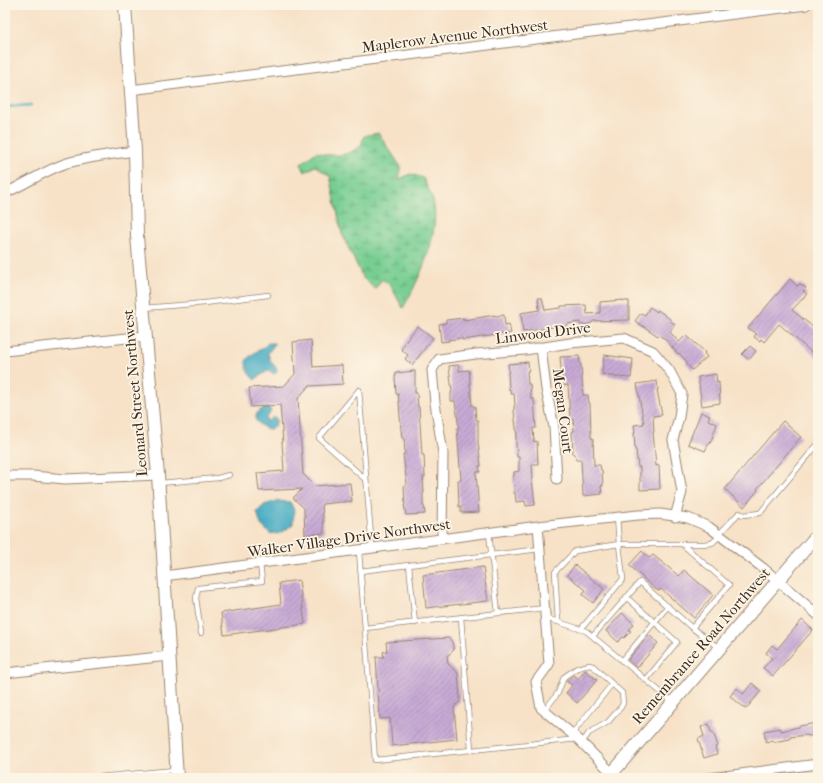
<svg xmlns="http://www.w3.org/2000/svg" width="823" height="783" viewBox="0 0 823 783" font-family="'IM FELL French Canon',serif">
<defs>
<pattern id="wetland-marsh" width="20" height="14" patternUnits="userSpaceOnUse"><rect width="20" height="14" fill="#77ce93"/><path d="M1 5h8M5 5V1M11 12h8M15 12V8" fill="none" stroke="#63a777"/></pattern>
<pattern id="building-hatch" width="6" height="6" patternUnits="userSpaceOnUse"><rect width="6" height="6" fill="#c8aad6"/><path d="M-1 1l2-2M0 6l6-6M5 7l2-2" fill="none" stroke="#a48bad"/></pattern>
</defs>
<rect width="100%" height="100%" fill="#fcf5e5"/>
<filter id="ink" filterUnits="userSpaceOnUse"><feTurbulence type="fractalNoise" baseFrequency=".025" numOctaves="2"/><feDisplacementMap in="SourceGraphic" scale="8" xChannelSelector="R" yChannelSelector="G"/><feConvolveMatrix kernelMatrix="1 2 1 2 8 2 1 2 1" color-interpolation-filters="sRGB"/></filter>
<filter id="wash" filterUnits="userSpaceOnUse"><feTurbulence type="fractalNoise" baseFrequency=".012" numOctaves="4" result="noise"/><feDisplacementMap in="SourceGraphic" scale="16" xChannelSelector="R" yChannelSelector="G"/><feGaussianBlur stdDeviation="0.9" result="paint"/><feColorMatrix in="noise" values="0 0 0 0 0 0 0 0 0 0 0 0 0 0 0 0 0 1.4 0 .05"/><feComposite in="paint" operator="in"/></filter>
<g filter="url(#wash)">
<rect width="100%" height="100%" fill="#f7e2c8"/>
<!-- wetland -->
<path fill="url(#wetland-marsh)" stroke="#597c58" d="M378 133 401 167 399 179 411 174 423 178C426 185 431 193 433 201 441 234 419 280 403 308L390 285 382 279 375 289 363 278 342 234 330 176 315 166 305 172 301 164 316 152C335 157 345 157 361 146L364 136Z"/>
<!-- water -->
<path fill="#43aac3" stroke="#3f6a70" d="M268 343H274V345L268 353 270 360 277 369V372L275 374 268 371C266 372 256 378 255 380 249 376 246 368 246 361 254 350 260 352 268 343Z
M265 408H269L271 411 269 415 266 417V420L269 421 271 418H276L277 420C273 435 263 428 256 421 255 413 258 411 265 408Z
M278 501 290 502C297 514 293 512 293 524L284 531 277 534 274 533 270 534 261 525 257 512 264 505Z"/>
<g fill="none" stroke-linecap="round" stroke-linejoin="round">
<!-- stream -->
<path stroke="#43aac3" stroke-width="2.5" d="M5 107 31 105"/>
</g>
<g id="blocks">
<!-- building -->
<path fill="url(#building-hatch)" d="M790 279 797 286 800 284 806 288 803 291 807 294 792 310 818 331V358L779 324 764 342 761 339 760 341 754 337 756 334 748 328Z
M538 298H542L545 310 561 308V306L586 305 587 314 600 313V302L623 300V301H629V320L593 321V322L589 324 580 325V322L567 324V326L559 327V326L523 332 521 313 539 310Z
M650 307 657 312 658 310 671 320 670 321 675 324 670 332 679 342 686 335 705 352 704 353 707 357 692 370 686 363 687 362 679 353 678 354 666 340 659 335 658 336 635 321 641 313 645 315Z
M495 315 496 316 504 315 505 325 509 324 511 333 462 340V338L448 340 449 341 441 342 439 324 446 323V320L464 318V320Z
M418 326 433 338 412 365 405 359 408 355 401 349 411 334Z
M311 340 313 367 342 365 343 384 309 386 298 398 303 474 315 486 350 483 352 501 322 504 324 533 305 535 304 508 293 498 302 489 259 491 257 473 284 471 282 442H283L280 405 251 407 249 388 284 386 295 374 293 342Z
M750 346 756 351 749 360 742 354Z
M604 355 633 359 631 378 616 377 602 374Z
M579 356 580 364H581L583 395H588L589 403H590L591 438H593L594 465H600L601 470H602L603 486H601L602 494 583 496 581 460H576L575 454H573L572 432 574 431 573 419H570L568 385 564 386V379H562L560 357Z
M528 362 529 371H527L528 384H530L531 399H534L536 428H533L534 442 537 441 538 464H532L533 479H532L535 505 526 506 525 501 516 502 515 493H514L513 476H514V472L519 471V457H517L516 443V436H517L514 411V406L515 405 514 394H511L510 389 509 390 508 372H509L508 364Z
M459 365V371L469 370 472 406H475L476 420H478V442L481 466H479L480 472H476L479 512 461 513V506L459 507 458 480H461L457 428H459L455 401H451V392H452L449 366Z
M415 371V393H417L418 407H419L422 455H424L425 477H423L424 493H423V506H424L425 514 406 515 404 505H405L404 486 407 485 403 454H405L404 438H402L401 430 399 402 398 394H396L395 376H396V373Z
M716 374 717 383 719 382 720 403 702 406 698 377Z
M657 381 658 390H657L662 415 653 416 654 432H653L656 466 659 465 660 489 640 490V467H638L636 450H635L634 433H635L634 425 644 424 637 384Z
M701 412 710 416 708 420 717 424 710 444 709 443 705 451 688 444Z
M783 421 801 437 757 489 758 490 744 507 725 489Z
M642 551 649 558 653 555 679 576 684 570 713 595 694 618 661 589 659 591 655 589 629 565Z
M575 565 604 589 593 603 582 594 586 590 567 575Z
M483 567 488 601 426 608 423 575Z
M299 580 305 624 224 635 221 613 281 604 279 583Z
M622 613 634 624 629 630 631 631 624 638 623 637 618 642 606 631Z
M802 620 813 630 773 676 763 668 772 658 766 653 772 645 777 649Z
M649 635 658 643 637 668 628 660Z
M449 638 452 642 454 650 447 656 448 664 458 673 460 701 454 707 457 739 392 746 390 718 380 719 376 657H384L383 652 387 651 386 642Z
M585 670 597 680 577 703 566 693 572 685 566 681 574 675 578 679Z
M752 683 761 691 746 709 730 696 737 688 743 694Z
M817 723 818 735 808 736 807 735 790 737V739L773 742V740L766 742 764 731 781 728V731L799 727V726Z
M709 724 711 732H713L718 746 715 747 717 754 704 758 698 739 704 736 701 727Z"/>
</g>
</g>
<g filter="url(#ink)">
<use href="#blocks" fill-opacity="0" stroke="#998673" stroke-width="1"/>
<g fill="none" stroke-linecap="round" stroke-linejoin="round">
<defs>
<path id="lane" d="M144 308 205 303 268 295
M359 390 372 549
M359 390 319 438 365 479
M160 483 218 478 229 475
M617 517 619 544H704L712 543 721 535
M489 533 498 613
M719 534 739 513 743 515 760 513 818 444
M682 544 729 585 692 628 719 648
M359 551 375 760 578 739
M409 565 415 623
M360 571 540 549
M626 597 677 642 646 680
M461 617 471 750
M546 618 586 631 673 702
M558 622 555 572 575 551 619 544 623 579 581 629
M365 628 545 608
M201 633 196 598 198 588 262 581 260 564
M593 636 640 582 692 628
M622 661 668 606
M544 711 558 693 564 677 577 668 589 665 593 666 622 693 623 703 621 707 608 722 589 733 581 744
M572 734 612 684
M88 778 175 770"/>
<path id="street" d="M130 90 806 5
M5 193C26 184 45 170 67 163 89 157 112 154 135 151
M541 347 546 389 554 427 557 479
M5 351 146 336
M5 476H33L65 479 158 475
M538 526 549 664 536 682 541 708 578 739 617 778
M442 539 443 453 435 403 432 370 439 359 476 354 525 350 570 343 624 338 653 351 669 370 682 394 679 417 673 440 682 492 675 517
M164 576 538 526 638 515 660 514 688 518 709 527 763 568 818 615
M5 673 169 656
M709 778 818 764"/>
<path id="secondary" d="M125 5 135 151 137 236 158 475 177 778
M608 778 818 534"/>
</defs>
<!-- lane casing -->
<use href="#lane" stroke="#998673" stroke-width="6"/>
<!-- street casing -->
<use href="#street" stroke="#998673" stroke-width="11"/>
<!-- secondary casing -->
<use href="#secondary" stroke="#998673" stroke-width="14"/>
<!-- lane -->
<use href="#lane" stroke="#fff" stroke-width="4.5"/>
<!-- street -->
<use href="#street" stroke="#fff" stroke-width="9"/>
<!-- secondary -->
<use href="#secondary" stroke="#fff" stroke-width="12"/>
</g>
</g>
<g text-anchor="middle" stroke-width="3.5" stroke-linejoin="round" paint-order="stroke">
<!-- street labels -->
<g font-size="15" fill="#3b2a1e" stroke="#fcf5e5">
<text transform="translate(455 36) rotate(-7)" y="5">Maplerow Avenue Northwest</text>
<text transform="translate(543 333) rotate(-7)" y="5">Linwood Drive</text>
<text transform="translate(135 393) rotate(-95)" y="5">Leonard Street Northwest</text>
<text transform="translate(563 411) rotate(83)" y="5">Megan Court</text>
<text transform="translate(349 538) rotate(-8)" y="5">Walker Village Drive Northwest</text>
<text transform="translate(701 646) rotate(-49)" y="5">Remembrance Road Northwest</text>
</g>
</g>
<!-- margin -->
<rect width="823" height="783" fill="none" stroke="#fcf5e5" stroke-width="20"/>
</svg>
